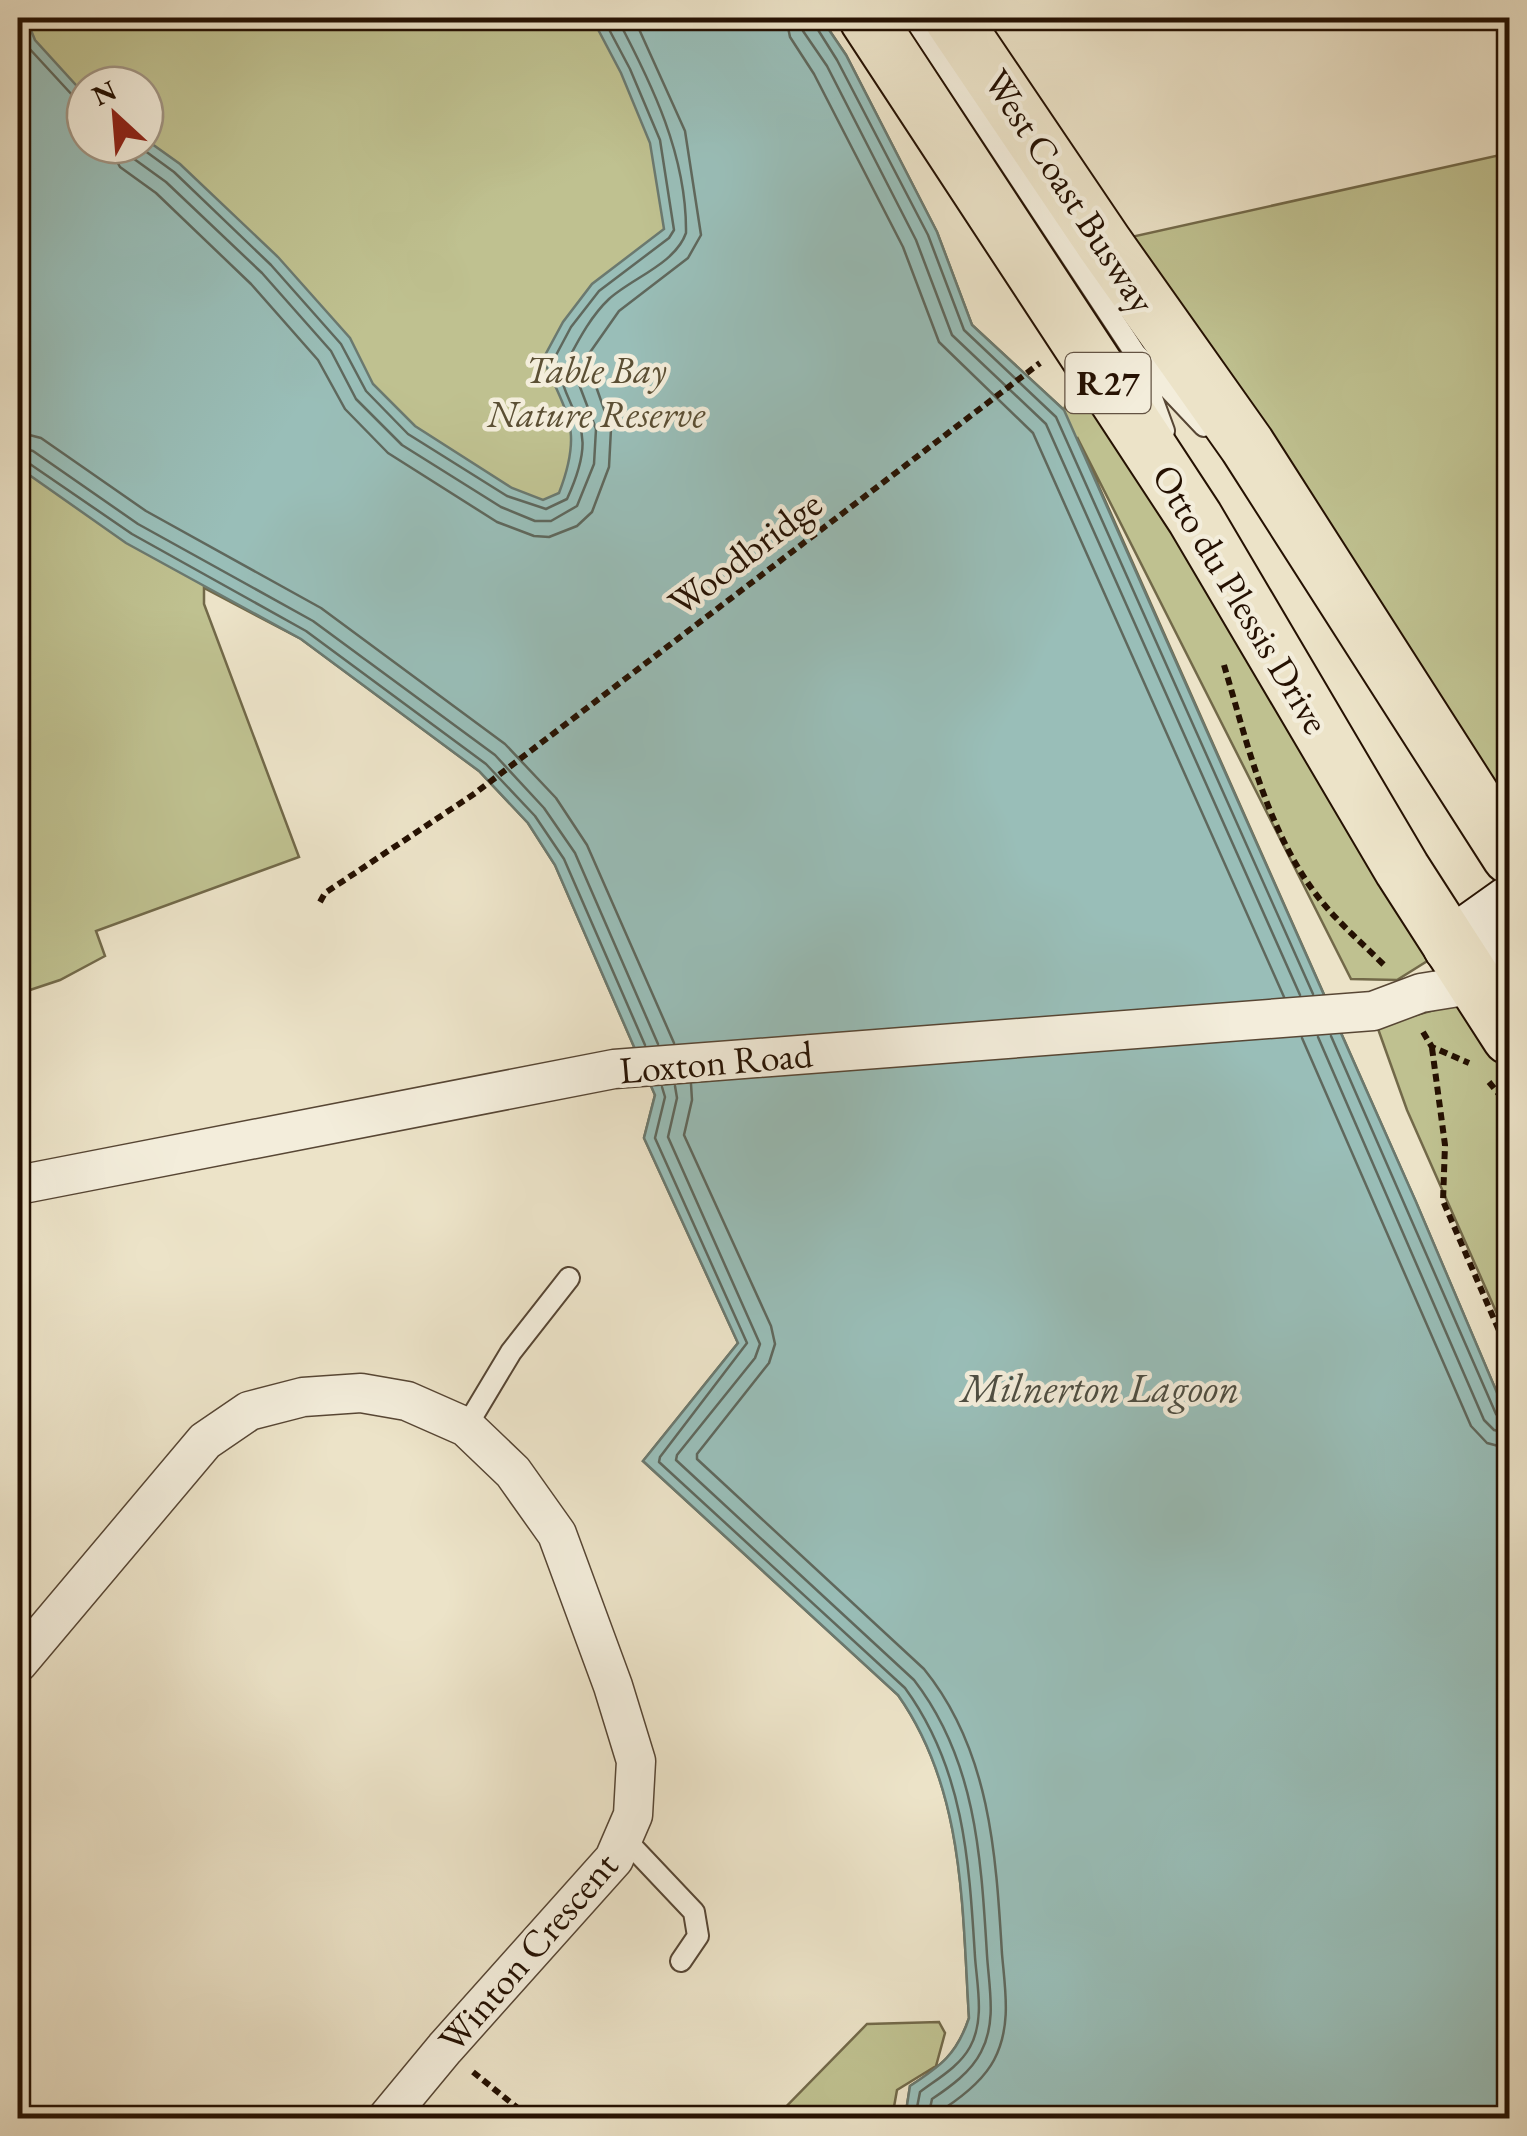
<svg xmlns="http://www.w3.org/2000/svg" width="1527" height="2136" viewBox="0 0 1527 2136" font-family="'EB Garamond',serif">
<rect width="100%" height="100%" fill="#ece3c8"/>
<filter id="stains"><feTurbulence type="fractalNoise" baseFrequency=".002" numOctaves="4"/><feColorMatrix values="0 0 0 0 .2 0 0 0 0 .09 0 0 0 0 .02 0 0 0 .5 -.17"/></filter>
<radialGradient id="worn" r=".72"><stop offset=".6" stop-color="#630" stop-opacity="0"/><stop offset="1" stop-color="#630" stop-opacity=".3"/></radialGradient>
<!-- green -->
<path fill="#bfc190" stroke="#726949" stroke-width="2.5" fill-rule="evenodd" d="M18 18H821L846 55 937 232 972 325 1064 410 1070 390 1093 368 1448 948 1397 980 1351 979 1077 437 1416 1202 1509 1421V2118H905L910 2086C941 2066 957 2054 969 2018 962 1907 965 1790 898 1695L643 1461 738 1343 644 1138 655 1095 555 865 528 823 479 771 301 639 204 588V604L299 857 96 931 105 956 60 980 18 994ZM85 85H145V145H85Z
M1509 153V856L1104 243Z
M1470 1000 1509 1046V1341L1407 1110 1377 1026Z
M939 2022 945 2033 936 2066 897 2090 892 2118H775L867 2024Z"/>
<!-- water -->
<path fill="#99beb8" stroke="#6b796f" stroke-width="2.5" d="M18 18H26L35 40 85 95V145H145V139L180 164 278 257 350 338 373 384 415 426 512 488 543 500 559 493C583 431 568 416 543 359L563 322 592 284 664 229 650 143 621 73 592 18H821L846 55 937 232 972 325 1064 410 1416 1202 1509 1421V2118H905L910 2086C941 2066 957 2054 969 2018 962 1907 965 1790 898 1695L643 1461 738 1343 644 1138 655 1095 555 865 528 823 479 771 301 639 126 543 18 467Z"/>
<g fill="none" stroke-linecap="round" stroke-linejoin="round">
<!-- shore -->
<path stroke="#5f685d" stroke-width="2.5" d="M786 18 790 37 814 74 903 247 939 342 1033 433 1284 997
M801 18 803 31 827 66 916 240 952 335 1046 424 1300 995
M814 18 815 25 837 60 928 235 964 330 1056 417 1313 994
M18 21 27 46 74 97 85 100
M108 145 120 167 156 193 251 284 318 360 345 409 388 453 497 522 534 536 549 537 577 526 592 512 609 467 611 429 586 358 619 311 688 258 701 235 685 131 634 18
M124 145 130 156 166 182 262 273 331 351 356 399 402 445 501 507 535 521H551L577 506 594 464 596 429 569 358C580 337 592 315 609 299 632 278 675 264 686 233 687 156 652 84 617 18
M137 145 174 172 271 265 341 344 366 391 408 434 507 496 546 509 567 499C602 422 569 424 555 357L571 327 599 291 669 238 674 230 660 140 630 69 603 18
M18 432 41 438 146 511 321 608 505 744 556 798 587 845 674 1043
M18 447 33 451 138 524 313 621 495 755 544 808 575 853 658 1044
M18 460 27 462 132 534 306 631 486 764 535 816 564 859 645 1045
M1331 1036 1496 1414 1502 1420 1510 1421
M1318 1037 1484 1420 1494 1430 1510 1434
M1302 1038 1471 1426 1487 1443 1510 1449
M691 1084 692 1100 684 1135 771 1326 775 1344 769 1363 697 1454V1459L924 1669C990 1750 996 1854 1002 1954 1005 1989 1012 2026 994 2060 984 2079 963 2096 945 2108L943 2118
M675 1086 677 1098 668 1137 760 1344 755 1358 677 1455 676 1460 914 1680C976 1760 981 1857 987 1955 989 1987 997 2022 981 2052 971 2072 950 2087 932 2099L928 2118
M662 1087 665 1097 655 1138 747 1343 660 1457 659 1462 905 1688C964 1769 969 1860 975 1957 977 1985 985 2020 970 2047 959 2067 937 2079 920 2092L915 2118"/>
<defs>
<path id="lane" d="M914 18 1135 353 1204 426
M1138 360 1164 431
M466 1427 511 1352 569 1278
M624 1838 694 1912 698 1936 681 1961"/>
<path id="street" d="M18 1185 614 1069 1373 1011 1421 993 1477 984
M18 1663 205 1441 249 1411 303 1397 361 1393 407 1401 466 1427 513 1472 557 1534 613 1686 636 1761 633 1815 614 1859 445 2048 387 2118"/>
<path id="secondary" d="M1451 946 1510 904
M1477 984 1510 964"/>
<path id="primary" d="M867 18 1195 518 1402 869 1510 1037
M952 18 1104 243 1247 445 1510 856"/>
</defs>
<!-- lane casing -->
<use href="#lane" stroke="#574634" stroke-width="24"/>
<!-- street casing -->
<use href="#street" stroke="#574634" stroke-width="41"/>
<!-- secondary casing -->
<use href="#secondary" stroke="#251102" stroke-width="59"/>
<!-- primary casing -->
<use href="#primary" stroke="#251102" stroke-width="59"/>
<!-- path -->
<path stroke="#251102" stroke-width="6" stroke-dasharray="8 5" stroke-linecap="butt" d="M1224 665C1247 742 1266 827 1315 893 1336 921 1360 941 1384 965
M320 902 325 893 474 794 1040 363
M1423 1032 1432 1047 1469 1063
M1432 1048 1445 1145 1443 1201 1510 1356
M1489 1082 1510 1108
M473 2072 530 2118"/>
<!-- lane -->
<use href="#lane" stroke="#f3eddb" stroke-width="20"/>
<!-- street -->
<use href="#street" stroke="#f3eddb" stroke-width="38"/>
<!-- secondary -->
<use href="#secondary" stroke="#f3eddb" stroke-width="55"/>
<!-- primary -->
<use href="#primary" stroke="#ece3c8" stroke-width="55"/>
</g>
<g text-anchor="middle" stroke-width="9" stroke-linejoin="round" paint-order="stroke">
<!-- shield labels -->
<rect fill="#f3eddb" stroke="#635343" stroke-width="2.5" x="1065.5" y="353" width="85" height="60" rx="8"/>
<g font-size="35" font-weight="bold" fill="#251102">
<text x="1108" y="395">R27</text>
</g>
<!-- street labels -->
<g font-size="38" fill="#251102" stroke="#f3eddb">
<text transform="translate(1070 191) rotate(57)" y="13">West Coast Busway</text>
<text transform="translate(745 553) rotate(-37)" y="13">Woodbridge</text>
<text transform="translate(1241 599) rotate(59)" y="13">Otto du Plessis Drive</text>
<text transform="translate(716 1062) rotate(-5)" y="13">Loxton Road</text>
<text transform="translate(528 1952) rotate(-49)" y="13">Winton Crescent</text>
</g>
<!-- park labels -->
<g font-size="38" font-style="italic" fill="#5b4f34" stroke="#f3eddb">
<text x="596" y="383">Table Bay<tspan x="596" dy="44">Nature Reserve</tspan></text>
</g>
<!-- water labels -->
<g font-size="40" font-style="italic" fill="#4e4e42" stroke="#f3eddb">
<text x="1100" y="1402">Milnerton Lagoon</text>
</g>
</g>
<!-- margin -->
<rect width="1527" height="2136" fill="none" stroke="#ece3c8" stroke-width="60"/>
<rect x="20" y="20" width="1487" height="2096" fill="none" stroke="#251102" stroke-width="5"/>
<rect x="30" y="30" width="1467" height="2076" fill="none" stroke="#251102" stroke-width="2.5"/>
<!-- north arrow -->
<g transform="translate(115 115) rotate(334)"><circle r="48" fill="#f3eddb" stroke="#a19584" stroke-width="2.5"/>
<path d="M0-8L18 38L0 25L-18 38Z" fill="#8f2418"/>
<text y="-15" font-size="28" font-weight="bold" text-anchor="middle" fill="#251102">N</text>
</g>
<rect width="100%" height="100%" filter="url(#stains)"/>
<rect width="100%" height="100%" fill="url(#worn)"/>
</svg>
